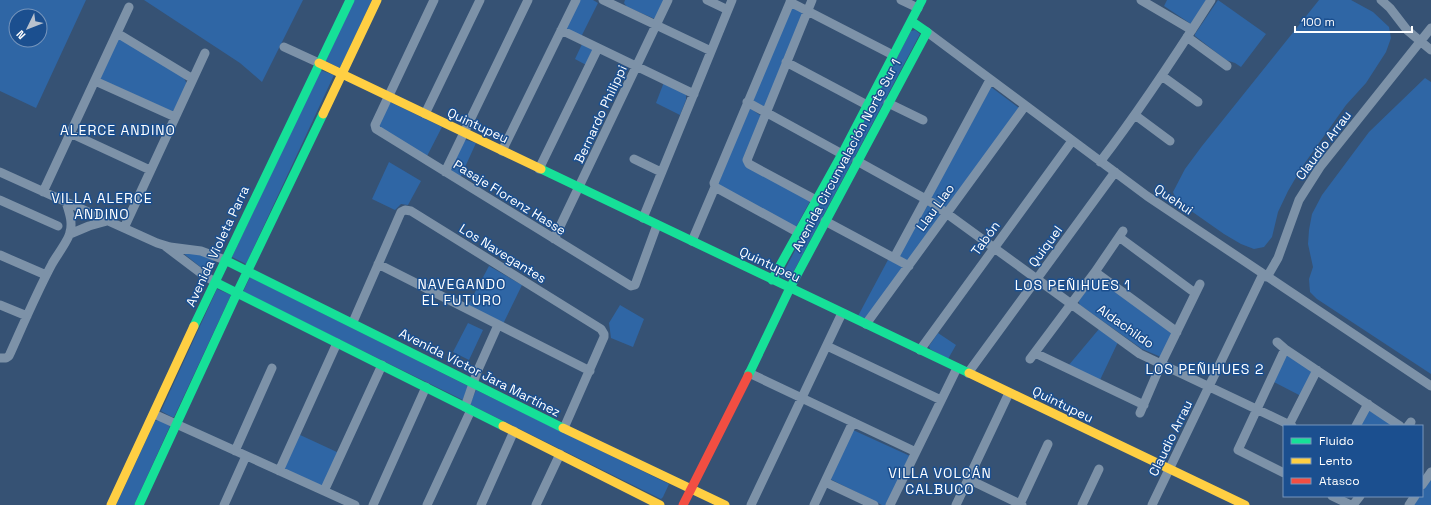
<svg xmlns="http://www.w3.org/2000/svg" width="1431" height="505" viewBox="0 0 1431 505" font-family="'Space Grotesk',sans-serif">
<rect width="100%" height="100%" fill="#365274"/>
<!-- green -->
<path fill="#2f66a5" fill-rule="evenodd" d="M0 0H86L36 108 0 91ZM16 16H40V40H16Z
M144 0H303L262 82 240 63Z
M353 0H372L340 68 325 61Z
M578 0H593L598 3 581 37 566 28Z
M625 0H666L655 19 627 7 624 3Z
M1167 0H1206L1191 24 1164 6Z
M1218 0 1266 34 1241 67 1235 63 1226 60 1195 36V34Z
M1319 0H1351L1373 12 1389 27 1391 38 1386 52 1366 83 1346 105 1302 167 1288 191 1278 212 1272 237 1264 247 1254 249 1241 244 1224 234 1177 201 1173 192 1185 169 1202 146Z
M790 6 804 10 765 107 754 101 752 99Z
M915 30 920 34 789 280 781 277 911 31Z
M118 39H121L184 78 187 84 173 112 100 79Z
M583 42 592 47 594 52 588 66 575 59Z
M320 70 334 75 246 264 232 257Z
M1425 78 1431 82V374L1317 299 1310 292 1309 279 1313 267 1308 244 1309 230 1312 214 1322 195 1369 132Z
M664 82 686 95V100L680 115 656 103Z
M991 87 1019 108 946 208 931 197Z
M388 101 442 127 426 158 378 128Z
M750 108 761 116 745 157 810 201 796 227 717 185Z
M466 140 476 143 460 178 450 169 464 141Z
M389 162 421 181 408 205 401 204 395 210 372 199Z
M928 205 942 216 910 263 897 255Z
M183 253H195L214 260 208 273Z
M889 258 903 267 868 319 858 316Z
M489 266 522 285 503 324 467 307Z
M250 277 468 386 463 400 243 292Z
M1095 277 1169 329 1172 335 1161 357 1142 349 1080 305 1078 300Z
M217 289 231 295 174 417H172L161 411Z
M620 305 644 319 633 347 611 338 609 323Z
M468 323 483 330 469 360 453 352Z
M1099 329 1118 342 1100 380 1068 366Z
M938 333 956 345 948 359 930 349 929 346Z
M1285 354 1312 371 1301 396 1272 381Z
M476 390 669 484 663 497 661 499 471 405V402Z
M1368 410 1396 426H1363L1360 424Z
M159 420 170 426 134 505H116L155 421Z
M853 430 910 456 886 505H882L830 479Z
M298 434 339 453 322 486 285 469 284 467Z
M1431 478V505H1413L1419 496H1422V492Z"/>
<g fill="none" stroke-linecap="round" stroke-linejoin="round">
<!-- street -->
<path stroke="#7d92a8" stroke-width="9" d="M434 0 375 125 376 129 631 286 635 285 657 225
M603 0 711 51
M707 0 728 10
M812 0 747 160 749 164 816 200
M901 0 918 8
M1141 0 1192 30
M1381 0 1390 8 1407 30 1431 50
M790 2 893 55
M561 30 694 94
M927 32 1147 196 1431 386
M117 33 193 79
M1187 37 1227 66
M284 47 319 63
M786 62 867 105
M1162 76 1198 102
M95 81 175 117
M747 102 842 154
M888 103 923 120
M425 114 480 0
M1135 115 1170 141
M70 133 150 170
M502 151 576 0
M634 159 661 172
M857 161 931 202 1140 354 1292 426
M1100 162C1140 110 1176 55 1211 0
M539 169 598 48
M0 172 157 243 170 247 201 251 225 260
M445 172 528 0
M715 187 714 183 791 0
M715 187 799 233
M43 192 129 7
M0 200 58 226
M643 218 732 0
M825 221 909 266
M124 228 205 53
M70 234 89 226 107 221
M1119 237 1195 293
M554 239 668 0
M692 241 715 187
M165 246 202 274 215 282
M0 255 46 275
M894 258 990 80
M378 264 590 371
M1095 272 1177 332
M1267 277 1278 258 1299 200 1320 167 1431 28
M0 305 27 316
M353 322 401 212 405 210 411 211 601 329 604 334V337L564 428
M866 324 1025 106
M1277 342 1285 349 1400 426
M827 346 941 400
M920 350 1072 141
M1035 353 1144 405
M0 358H6L9 356C23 325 36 294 52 264 56 256 69 240 70 232 73 222 69 212 66 202
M1030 359 1095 272 1123 231
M749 373 916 452
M968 373 1115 172
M465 407 477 372 498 325
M1140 413 1161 364 1200 284
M154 414 355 505
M1289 425 1317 370
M1356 426 1368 404
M1408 426 1411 422
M235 451 272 368
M279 471 337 343
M1284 473 1238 450 1285 349
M968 479 1022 505
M825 482 874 505
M1422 485 1431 472
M324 491 382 365
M1332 496 1351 505
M1020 504 1048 444
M224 505 246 456
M373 505 426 387
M427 505 471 410
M481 505 514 431
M536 505 560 454
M751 505 842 313
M814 505 853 422
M890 505 957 368
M956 505 1009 393
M1082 505 1099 469
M1152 505 1263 274
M1353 505 1360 496
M1409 505 1415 496"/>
<!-- fast -->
<path stroke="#16e098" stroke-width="9" d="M541 169 969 373
M225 260 563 428
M772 280 842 154 922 0
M215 282 503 426
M194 326 350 0
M748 376 790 288 927 32 911 21
M139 505 237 293 323 114"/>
<!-- slow -->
<path stroke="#ffcf43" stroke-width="9" d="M319 63 541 169
M323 114 377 0
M969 373 1245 505
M503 426 660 505
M563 428 725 505
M111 505 194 326"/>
<!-- jam -->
<path stroke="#f24e42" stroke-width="9" d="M683 505 748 376"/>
</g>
<g text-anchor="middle" stroke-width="3" stroke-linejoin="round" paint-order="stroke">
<!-- street labels -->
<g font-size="13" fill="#fff" stroke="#1b4f8f">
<text transform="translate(600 114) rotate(-65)" y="5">Bernardo Philippi</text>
<text transform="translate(478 125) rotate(25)" y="5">Quintupeu</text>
<text transform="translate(1323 145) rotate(-53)" y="5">Claudio Arrau</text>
<text transform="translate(846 155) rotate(-62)" y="5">Avenida Circunvalación Norte Sur 1</text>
<text transform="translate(510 197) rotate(32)" y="5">Pasaje Florenz Hasse</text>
<text transform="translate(1174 199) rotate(34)" y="5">Quehui</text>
<text transform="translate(935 207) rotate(-54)" y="5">Llau Llao</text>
<text transform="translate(985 238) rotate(-54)" y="5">Tabón</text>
<text transform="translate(217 246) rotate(-65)" y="5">Avenida Violeta Parra</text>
<text transform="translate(1045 246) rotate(-54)" y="5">Quiquel</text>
<text transform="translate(503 253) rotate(32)" y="5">Los Navegantes</text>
<text transform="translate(770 264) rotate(25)" y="5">Quintupeu</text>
<text transform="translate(1126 326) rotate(35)" y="5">Aldachildo</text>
<text transform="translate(480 372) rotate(27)" y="5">Avenida Víctor Jara Martínez</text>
<text transform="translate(1063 404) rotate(26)" y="5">Quintupeu</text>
<text transform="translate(1170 438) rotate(-64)" y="5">Claudio Arrau</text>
</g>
<!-- neighbourhood labels -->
<g font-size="14" letter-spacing="1" fill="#fff" stroke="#1b4f8f">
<text x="118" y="135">ALERCE ANDINO</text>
<text x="102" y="203">VILLA ALERCE<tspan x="102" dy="16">ANDINO</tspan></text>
<text x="462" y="289">NAVEGANDO<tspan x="462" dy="16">EL FUTURO</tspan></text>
<text x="1073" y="290">LOS PEÑIHUES 1</text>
<text x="1205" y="374">LOS PEÑIHUES 2</text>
<text x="940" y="478">VILLA VOLCÁN<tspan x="940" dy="16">CALBUCO</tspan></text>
</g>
</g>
<!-- legend -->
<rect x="1283" y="425" width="140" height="72" fill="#1b4f8f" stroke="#7695bc"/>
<rect x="1291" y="438" width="20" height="6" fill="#16e098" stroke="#7695bc"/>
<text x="1319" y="445" font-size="12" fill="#ffffff">Fluido</text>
<rect x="1291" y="458" width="20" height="6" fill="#ffcf43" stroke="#7695bc"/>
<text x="1319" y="465" font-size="12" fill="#ffffff">Lento</text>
<rect x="1291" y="478" width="20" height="6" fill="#f24e42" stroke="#7695bc"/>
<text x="1319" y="485" font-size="12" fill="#ffffff">Atasco</text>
<!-- north arrow -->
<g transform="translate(28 28) rotate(227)"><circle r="19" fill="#1b4f8f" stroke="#7695bc"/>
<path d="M0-3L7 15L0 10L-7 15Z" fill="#b9c2ce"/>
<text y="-6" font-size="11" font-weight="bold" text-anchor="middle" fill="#ffffff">N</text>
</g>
<!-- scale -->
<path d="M1295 26v6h117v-6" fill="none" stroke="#ffffff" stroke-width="2"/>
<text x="1301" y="26" font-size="12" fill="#ffffff" stroke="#1b4f8f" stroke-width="3" paint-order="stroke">100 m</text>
</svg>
